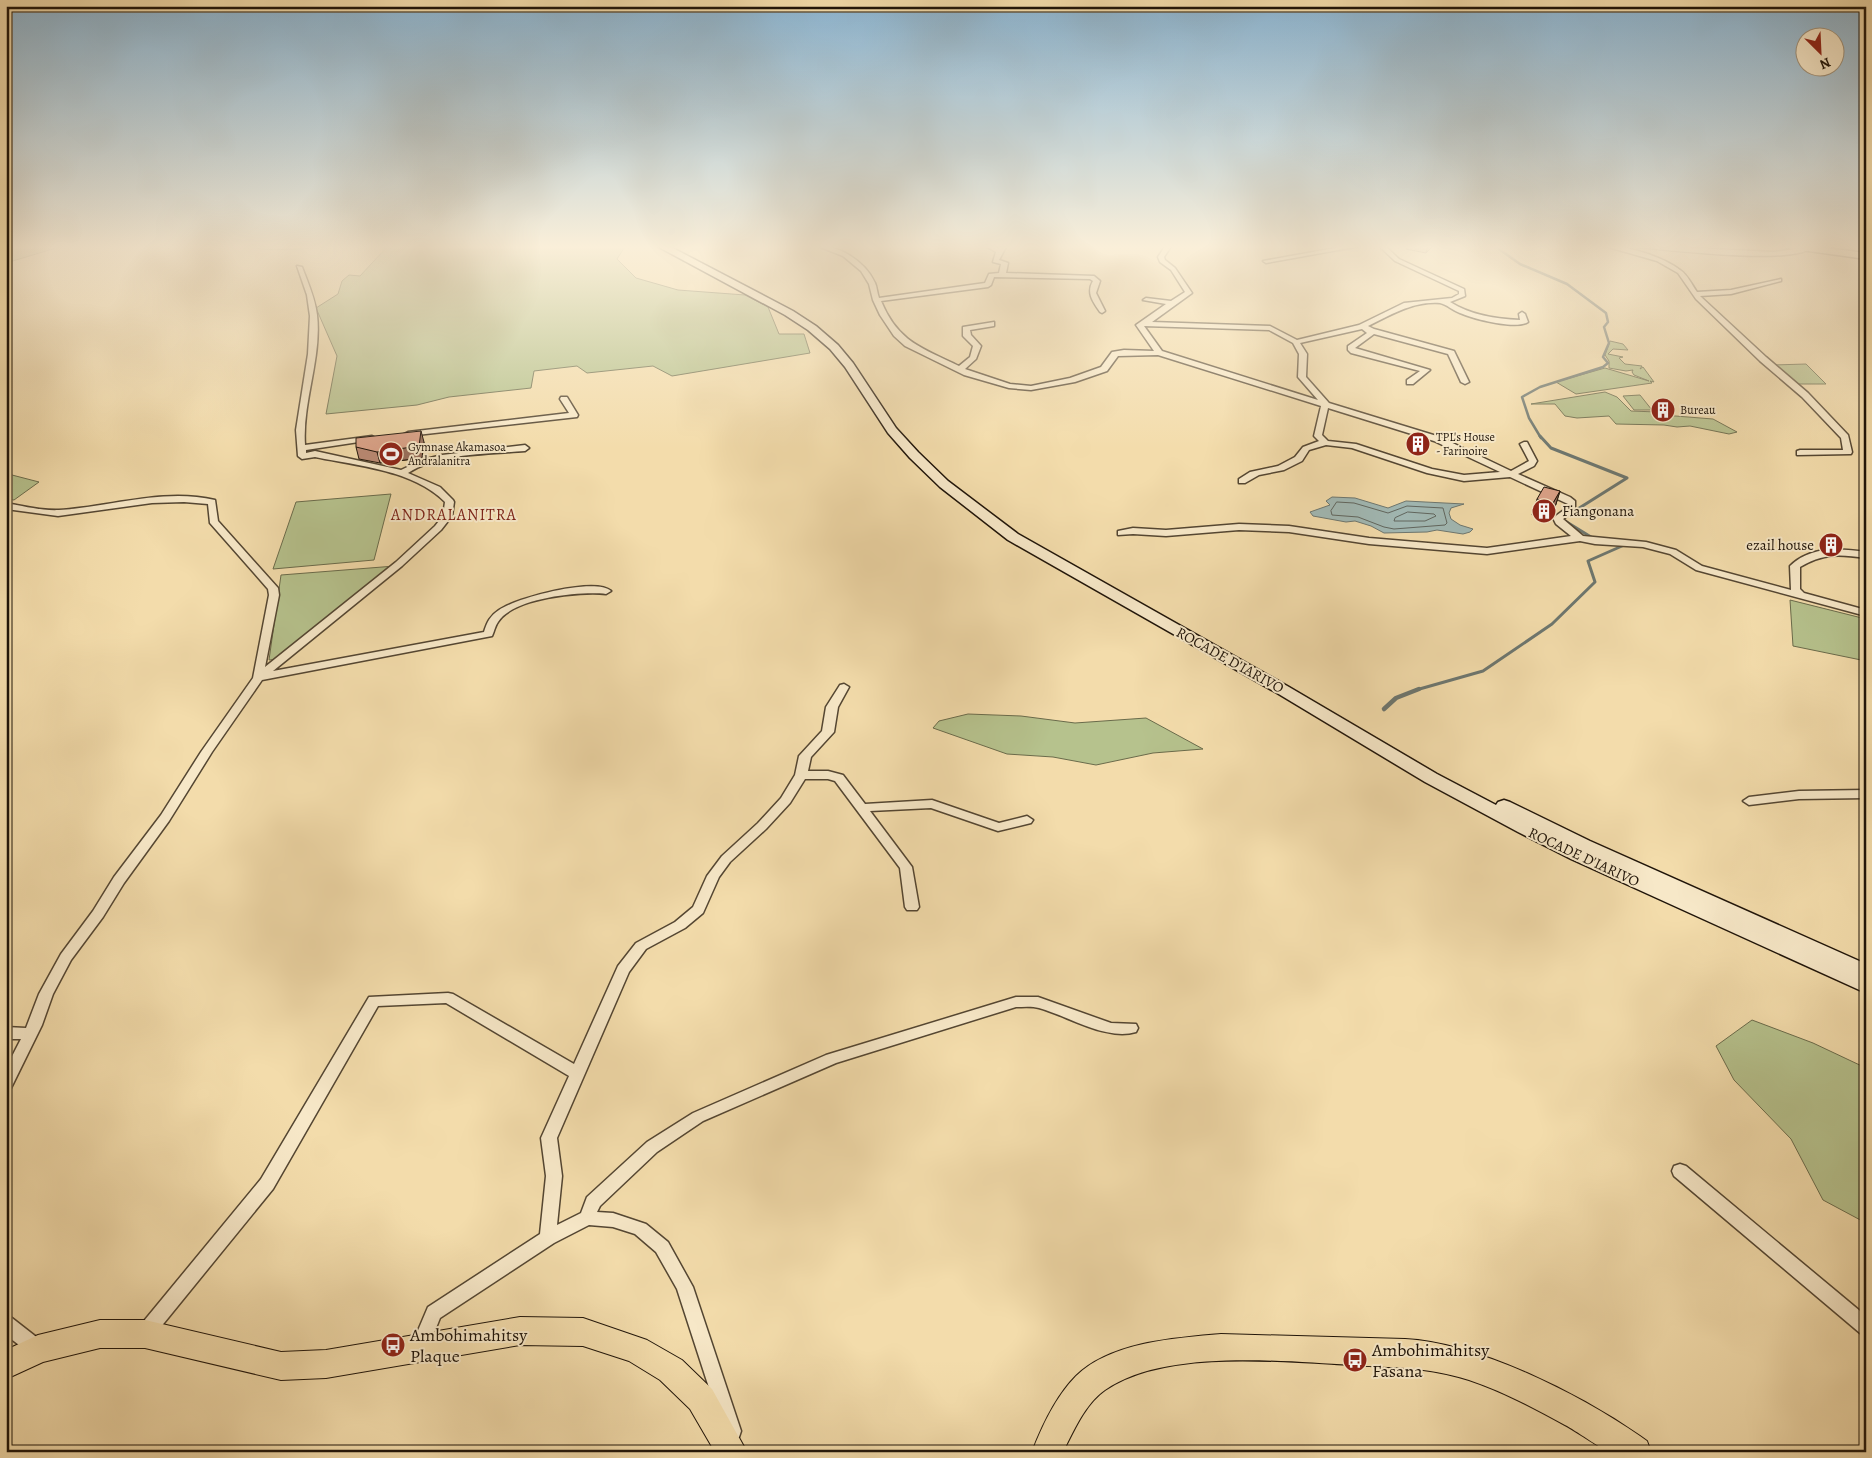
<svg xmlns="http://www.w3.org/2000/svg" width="1872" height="1458" viewBox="0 0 1872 1458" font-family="Alegreya,serif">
<rect width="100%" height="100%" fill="#f3dcab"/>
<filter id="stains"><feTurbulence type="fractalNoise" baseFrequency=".004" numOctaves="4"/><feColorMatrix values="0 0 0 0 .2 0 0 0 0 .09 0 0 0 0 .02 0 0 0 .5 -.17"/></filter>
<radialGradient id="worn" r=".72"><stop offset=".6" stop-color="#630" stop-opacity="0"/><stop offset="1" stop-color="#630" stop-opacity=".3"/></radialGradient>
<!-- green -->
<path fill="#b6c28d" stroke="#6a6b4b" d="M29 245H66L6 263V246Z
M248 245H350C331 246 260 255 248 245Z
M368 245H626L617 259 636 278 678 290 745 295 768 307 779 334H804L810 353 672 376 653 366 587 373 577 366 534 371 531 388 449 397 417 405 326 414 337 356 316 308 338 294 342 281 349 275 360 276 386 248Z
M1610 341 1623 344 1628 350 1613 349 1608 354 1623 357 1619 358 1625 364 1642 366 1640 369 1643 367 1654 382 1650 381 1652 383 1576 394 1556 382 1605 368 1649 381 1634 375 1632 372 1633 370 1626 371 1609 368V361L1605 355Z
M1806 364 1826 384H1793L1773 365Z
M1605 392 1617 397 1631 411 1657 412 1663 415 1713 419 1737 432 1729 434 1690 426 1677 427 1664 425 1616 424 1609 416 1577 418 1565 416 1555 404H1531Z
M1640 395 1652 410H1634L1623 396Z
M6 467 12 475 39 482 14 500 6 499Z
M391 494 374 560 273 569 296 502Z
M395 566 279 659 269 660 281 575Z
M1790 600 1866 619V661L1793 646Z
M968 714 1021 716 1075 723 1146 718 1203 749 1153 753 1096 765 1053 757 1007 754 933 728 939 721Z
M1752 1020 1813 1043 1866 1068V1223L1823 1200 1791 1139 1734 1080 1716 1046Z"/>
<!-- water -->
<path fill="#a1b9b5" stroke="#6d7770" d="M1332 497 1355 498 1388 508 1406 501 1464 504 1451 508 1449 513 1451 519 1460 525 1473 529 1470 532 1463 534 1437 530 1427 532 1384 533 1371 526 1355 521 1346 522 1313 516 1310 512 1330 505 1326 501Z"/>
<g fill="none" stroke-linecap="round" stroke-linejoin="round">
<!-- shore -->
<path stroke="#60665f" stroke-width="1" d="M1337 502 1354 503 1388 513 1407 506 1443 508 1447 523 1445 525 1394 529 1384 527 1358 517 1332 515 1331 511Z
M1408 512 1434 514 1436 516 1425 521H1394L1395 518Z"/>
<!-- stream-far2 -->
<path stroke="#6d7770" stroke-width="2.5" d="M1493 245 1520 264 1567 284 1606 313 1608 322 1604 327 1609 343 1603 357 1608 363 1603 367 1540 387 1522 397 1529 418 1541 438"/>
<!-- stream-far1 -->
<path stroke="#6d7770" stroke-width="3" d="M1540 436 1551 448 1627 478 1565 517
M1565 521 1591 537
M1416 690 1483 671 1552 624 1595 582 1588 561 1622 546 1619 542"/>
<!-- stream -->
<path stroke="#6d7770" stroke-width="4.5" d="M1384 709 1396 698 1419 689"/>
<defs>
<path id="street" d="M815 245C839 245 865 261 875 283 877 287 877 293 879 298L985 283 989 274 999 273 1001 264 993 262 996 252 984 245H992L999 249 1001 245H1007L999 260 1008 263 1006 273 1094 276 1100 281 1096 293 1105 311 1102 313 1100 312C1093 302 1086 293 1093 281L1090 279 994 277 991 285 988 287 881 301C898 342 922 348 959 366L970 357 973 346 963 336V327L994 322V326L970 330 971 335 981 346 976 359 965 369 1010 384 1031 386 1070 378 1101 367 1112 352 1124 350 1154 351 1136 325 1166 304 1143 300 1146 298 1171 301 1185 292 1171 270 1160 262 1158 257 1166 245H1172L1164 257 1165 260 1175 268 1192 293 1152 322 1270 326 1297 340 1359 325 1404 303 1452 298 1459 294V291L1395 261 1378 245H1384L1399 259 1464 289 1465 296 1450 302C1471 315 1495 319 1520 320L1519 314 1522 312 1525 314 1528 322C1516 330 1474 319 1460 313 1454 311 1446 304 1440 303 1413 301 1391 315 1368 326L1374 329 1454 351 1469 382 1465 384 1461 382 1448 354 1374 334 1355 348 1430 370 1413 384H1407V380L1420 371 1351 353 1348 350V346L1367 333 1362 329 1300 343 1307 354 1306 377 1329 403 1440 437 1511 471 1529 461 1520 444 1524 442H1527L1537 461 1534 466 1518 474 1570 497 1575 501V510L1563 519 1583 536 1646 542 1676 550 1702 566 1791 590 1790 566C1810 546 1840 548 1866 552V558C1839 554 1824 553 1800 567V589L1804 593 1866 610V616L1696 570 1670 554 1643 547 1595 544 1580 541 1487 554 1369 544 1289 532 1239 530 1166 536 1133 534 1118 535V531L1133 528 1166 530 1239 524 1289 526 1369 538 1487 548 1571 536 1556 524 1553 518 1568 507V504L1510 477 1464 481 1427 473 1352 448 1326 445 1309 450 1302 461 1284 470 1259 475 1245 483H1239V479L1250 472 1278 466 1295 457 1303 447 1319 441 1314 436 1321 406 1158 355 1118 356 1107 371 1075 382 1031 390 1009 388 964 375 905 346 894 336 880 315 873 300 869 284 861 271 843 256ZM1144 326 1269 330 1293 343 1299 354 1298 377 1318 400 1162 351ZM1328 408 1434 441 1500 472 1464 475 1432 469 1356 444 1328 441 1322 435Z
M1352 245H1366L1266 263 1263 261Z
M1601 245C1624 245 1662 256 1680 270 1687 274 1692 285 1697 292L1731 290 1781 279V281L1731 294 1700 296 1766 357 1808 393 1848 435 1852 452 1851 454 1797 455V451L1800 450H1843L1841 438 1802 397 1760 361 1696 299 1678 273 1657 261Z
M1633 245 1774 252 1807 247 1810 249C1785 264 1670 250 1636 247Z
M297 266 302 267C308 283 315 298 317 315 322 358 302 402 305 445L372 436 376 438 372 440 306 450V453L315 451 401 470 422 460 442 455 525 445 529 448 525 451C490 454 438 453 408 473L440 487 453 500 454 502 452 516 441 530 402 566 273 671 484 632C487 622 490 616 499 610 516 598 595 577 611 591L606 594C580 591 513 598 498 622 495 626 494 632 492 636L262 680 212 752 169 821 124 883 103 917 71 960 53 994 42 1025 13 1084 11 1088 6 1090V1068L21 1039H6V1027L26 1028 39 994 61 954 93 911 114 877 161 815 201 752 253 678 269 595 268 589 210 523 208 504 184 502 152 503 58 516 6 509V503C23 506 42 511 59 510 111 507 163 488 215 500L218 521 278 588 279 595 265 667 396 562 435 526 443 516 445 502C413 470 359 466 315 457L302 459 298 456 296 430 308 354 310 316 307 295Z
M561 397H567L578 415 577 417 408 436 404 434 408 432 569 413 560 399Z
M844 684 849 687 838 707 834 732 811 757 808 771H828L843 775 865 804 932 800 999 823 1027 816 1033 820 1031 823 998 831 931 808 870 811 912 867 919 907 917 910H907L905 907 900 868 835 781 828 779H805L790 803 766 829 730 862 719 877 703 913 685 928 646 949 629 972 557 1138 562 1176 557 1225 581 1213 587 1197 647 1142 693 1113 826 1055 1016 997H1038L1111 1023 1136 1024 1138 1028 1136 1032C1106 1041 1068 1016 1039 1008 1032 1006 1023 1007 1016 1007L836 1063 703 1121 657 1152 600 1206 597 1212 613 1213 646 1224 668 1242 693 1287 741 1431 739 1437 732 1440 725 1437 677 1289 656 1252 635 1234 613 1227 589 1225 554 1243 440 1318 426 1353 420 1355 414 1353 411 1347 428 1307 540 1234 546 1176 541 1138 569 1076 446 1003 378 1006 273 1189 151 1339 145 1341 139 1339 136 1333 139 1327 261 1179 369 997 448 993 453 994 574 1064 618 966 636 943 675 922 693 907 707 876 722 856 758 823 781 798 795 775 799 756 822 731 826 707 840 685Z
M1866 790V798L1799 799 1749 805 1743 801 1749 797 1799 791Z
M1680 1164 1686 1166 1866 1316V1335L1860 1333 1674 1176 1672 1171 1674 1166Z
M6 1316 12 1318 44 1343 47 1349 44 1355 38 1357 32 1355 6 1335Z"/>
<path id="secondary" d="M655 245H667L793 311 816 326 838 345 853 363 896 428 918 452 948 481 1018 534 1289 687 1437 774 1496 805 1498 802 1504 800 1510 802 1590 841 1866 964V993L1571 859 1518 832 1425 782 1277 693 1008 540 940 487 910 458 888 433 845 367 830 349 808 330 785 315Z
M1783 245H1802L1866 253V259L1787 248Z"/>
<path id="primary" d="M520 1317 583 1318 647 1340 682 1360 712 1389 747 1452H715L690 1409 660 1380 629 1361 583 1346 520 1345 326 1378 281 1380 145 1348H100L43 1362 6 1379V1350L38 1335 100 1320H145L281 1352 326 1350Z
M1221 1334 1405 1339C1479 1343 1579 1394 1640 1436L1647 1441 1651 1452C1640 1452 1620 1455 1610 1452 1601 1449 1575 1430 1565 1425 1534 1408 1502 1391 1469 1380 1424 1366 1394 1368 1350 1365 1282 1361 1163 1349 1105 1390 1085 1404 1074 1430 1063 1452H1032C1042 1426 1056 1396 1076 1376 1111 1342 1175 1338 1221 1334Z"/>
</defs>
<!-- street casing -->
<use href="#street" stroke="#544632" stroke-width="3"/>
<!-- secondary casing -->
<use href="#secondary" stroke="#1f1409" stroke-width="3"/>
<!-- primary casing -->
<use href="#primary" stroke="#1f1409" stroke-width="2"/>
<!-- street -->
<use href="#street" fill="#f7e8c8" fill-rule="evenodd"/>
<!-- secondary -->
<use href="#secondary" fill="#f7e8c8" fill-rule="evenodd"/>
<!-- primary -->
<use href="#primary" fill="#f3dcab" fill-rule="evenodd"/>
</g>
<!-- wall -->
<path fill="#bb8a74" stroke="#1f1409" d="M1407 245H1434L1426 253 1406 249Z
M424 442 422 458 380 463 359 459 356 447Z
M1560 491 1555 507 1548 519 1532 515 1537 499Z"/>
<!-- shaded-wall -->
<path fill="#99715e" stroke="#1f1409" d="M1428 245H1434L1426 253Z
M421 431 424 442 422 458 380 463 377 452Z
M1560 491 1555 507 1548 519 1553 503Z"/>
<!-- building -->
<path fill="#daa187" stroke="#1f1409" d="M421 431 419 446 377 452 356 447V438Z
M1544 487 1560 491 1553 503 1537 499Z"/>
<!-- sky -->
<linearGradient id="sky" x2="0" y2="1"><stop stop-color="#8bb6d4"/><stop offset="0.55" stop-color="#faefd9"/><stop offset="1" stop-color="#faefd9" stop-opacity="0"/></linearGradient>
<rect width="1872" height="449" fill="url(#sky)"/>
<!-- icons -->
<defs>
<symbol id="building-disc" viewBox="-11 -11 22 22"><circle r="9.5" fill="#8f2418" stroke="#f7e8c8"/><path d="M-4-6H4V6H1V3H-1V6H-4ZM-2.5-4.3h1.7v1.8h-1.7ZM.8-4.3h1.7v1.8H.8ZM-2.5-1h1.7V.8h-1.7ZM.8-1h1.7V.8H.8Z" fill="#fff"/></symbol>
<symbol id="stadium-disc" viewBox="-11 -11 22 22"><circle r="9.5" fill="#8f2418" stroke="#f7e8c8"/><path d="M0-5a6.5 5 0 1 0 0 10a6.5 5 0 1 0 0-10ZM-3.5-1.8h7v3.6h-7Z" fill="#fff"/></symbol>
<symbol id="bus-disc" viewBox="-11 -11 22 22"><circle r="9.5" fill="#8f2418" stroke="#f7e8c8"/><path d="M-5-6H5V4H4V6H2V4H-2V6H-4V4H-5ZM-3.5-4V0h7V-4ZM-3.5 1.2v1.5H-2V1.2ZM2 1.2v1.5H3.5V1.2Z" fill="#fff"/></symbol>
</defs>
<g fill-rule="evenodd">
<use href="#building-disc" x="1649" y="396" width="28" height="28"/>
<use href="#building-disc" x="1404" y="430" width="28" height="28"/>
<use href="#stadium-disc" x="377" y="440" width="28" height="28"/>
<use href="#building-disc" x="1530" y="497" width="28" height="28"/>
<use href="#building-disc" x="1817" y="531" width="28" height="28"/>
<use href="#bus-disc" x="379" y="1331" width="28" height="28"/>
<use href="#bus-disc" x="1341" y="1346" width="28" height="28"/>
</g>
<g text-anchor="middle" stroke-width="4" stroke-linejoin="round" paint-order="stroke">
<!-- far-poi labels -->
<g font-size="12" fill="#1f1409" stroke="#f7e8c8" text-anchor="start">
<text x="1680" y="414">Bureau</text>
<text x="1436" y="441">TPL's House<tspan x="1436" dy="14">- Farinoire</tspan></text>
<text x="408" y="451">Gymnase Akamasoa<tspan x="408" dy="14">Andralanitra</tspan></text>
</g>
<!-- poi labels -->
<g font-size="15" fill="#1f1409" stroke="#f7e8c8" text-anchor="start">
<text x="1562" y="516">Fiangonana</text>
<text x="1814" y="550" text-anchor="end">ezail house</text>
</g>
<!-- street labels -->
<g font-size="15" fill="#1f1409" stroke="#f7e8c8">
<text transform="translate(1230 660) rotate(29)" y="5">ROCADE D'IARIVO</text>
<text transform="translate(1584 857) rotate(25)" y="5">ROCADE D'IARIVO</text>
</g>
<!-- neighbourhood labels -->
<g font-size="16" letter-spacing="1" fill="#7a1f14" stroke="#f7e8c8">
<text x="454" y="520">ANDRALANITRA</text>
</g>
<!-- near-poi labels -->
<g font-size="18" fill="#1f1409" stroke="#f7e8c8" text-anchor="start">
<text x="410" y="1341">Ambohimahitsy<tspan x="410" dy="21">Plaque</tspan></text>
<text x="1372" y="1356">Ambohimahitsy<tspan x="1372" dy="21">Fasana</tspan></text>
</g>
</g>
<!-- margin -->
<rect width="1872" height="1458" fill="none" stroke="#f3dcab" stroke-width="25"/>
<rect x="8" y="8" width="1857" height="1443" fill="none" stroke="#1f1409" stroke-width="2.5"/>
<rect x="12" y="12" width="1847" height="1433" fill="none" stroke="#1f1409"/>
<!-- north arrow -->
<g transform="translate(1820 52) rotate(156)"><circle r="24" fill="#f7e8c8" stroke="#a1937c"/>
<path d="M0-4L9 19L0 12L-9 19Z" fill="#8f2418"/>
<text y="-8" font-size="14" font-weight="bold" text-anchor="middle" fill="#1f1409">N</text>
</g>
<rect width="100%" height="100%" filter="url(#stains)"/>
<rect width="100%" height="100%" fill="url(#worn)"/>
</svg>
